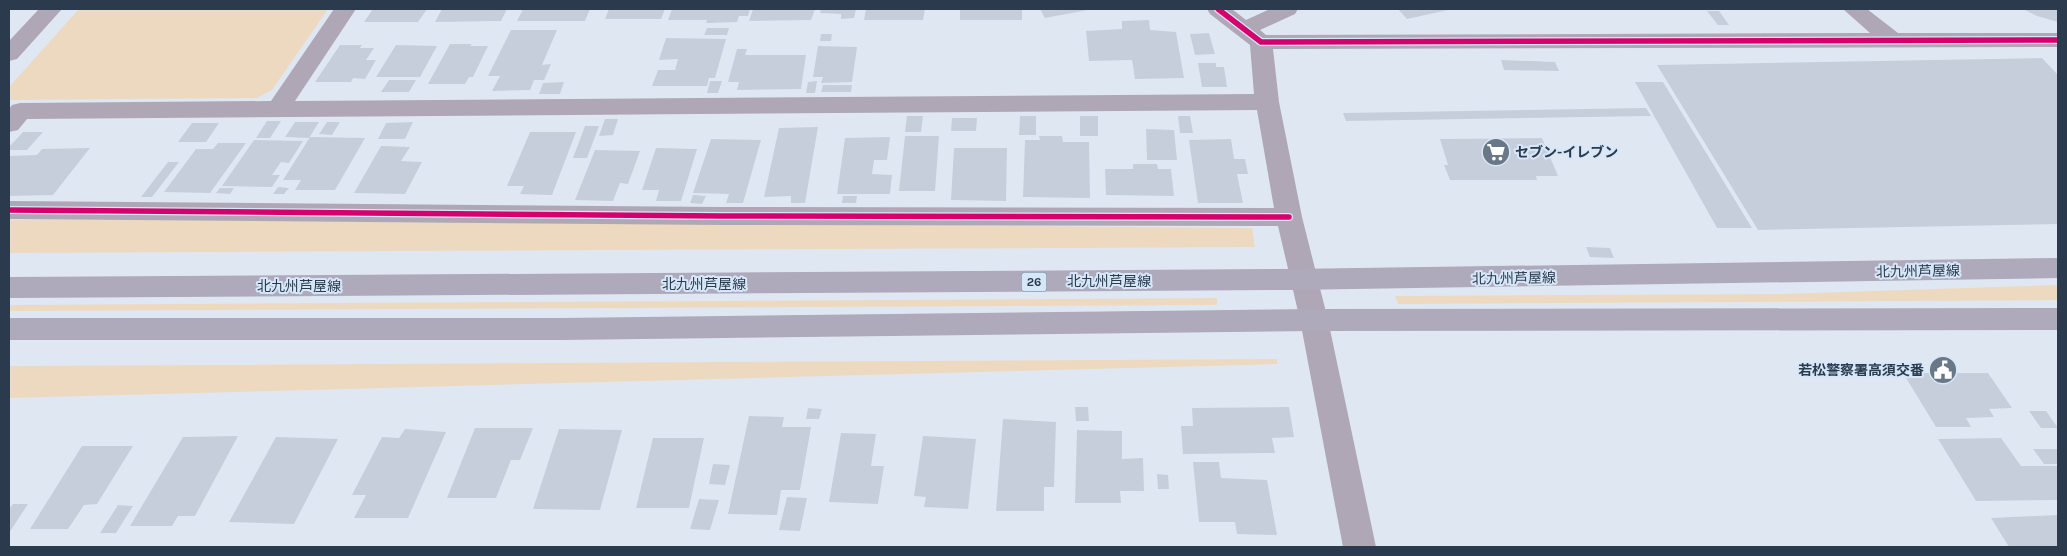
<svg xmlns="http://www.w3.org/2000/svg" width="2067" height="556" viewBox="0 0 2067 556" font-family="Karla,'Noto Sans JP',sans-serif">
<rect width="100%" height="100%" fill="#dfe8f2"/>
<!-- green -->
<path fill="#edd9bf" d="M79 9H328L272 90 257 98 9 100V87Z
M162 219 1252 228 1255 247 9 253V220Z
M2058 285V300L1398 304 1395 296 1783 294Z
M1217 298V305L9 311V305Z
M1277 359V364L9 398V366Z"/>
<!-- building -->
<path fill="#c7cedb" d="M373 9H427L418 22H364Z
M442 9H507L501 21 435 22Z
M523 9H590L585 21H517Z
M609 9H665L661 19H605Z
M672 9H750L748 16H739L737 22 706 23 707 20H668Z
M753 9H815L811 20 749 21Z
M821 9H856L854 18 841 19V14L820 13Z
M866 9H925L923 20H864Z
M960 9H1022V20H960Z
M1040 9H1088V10L1045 18Z
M1398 9H1448V10L1407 19Z
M2023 9H2058V22L2037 16Z
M1707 11H1719L1729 25H1718Z
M1149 20 1150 30 1176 32 1184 78 1135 79 1132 60 1089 61 1086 31 1122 29V21Z
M707 28H729L727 35H704Z
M511 30H557L542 65 551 64 544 80H534L530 90 492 91 500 76H488Z
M1209 33 1215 54 1195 55 1190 34Z
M821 34H832L831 41H820Z
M666 38 726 39 715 78H709L707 86H652L658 70H675L678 59 659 60Z
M450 44H472L470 46H488L473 77H469L465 84H428Z
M340 45H362L360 48H374L366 60H376L365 79 353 78 351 82H315Z
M396 45 437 46 420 77H376Z
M818 46 857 47 852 82 821 83 823 77H813Z
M737 49H747L745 55H806L801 89 737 90 739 82H728Z
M2042 58 2058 75V224L1758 230 1657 65Z
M1501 60 1555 62 1559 71 1504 70Z
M1198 63H1216V67H1224L1227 87H1202Z
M389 80H416L409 92H381Z
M710 81H722L718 93H707Z
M817 81 815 93H806L808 82Z
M564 82 560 94H539L543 83Z
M1635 82H1663L1752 228H1717Z
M823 85H852L851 92H821Z
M1646 108 1651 116 1346 121 1343 113Z
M907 116H923L921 132H905Z
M1020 116H1036V135H1019Z
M1080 116H1098V136H1080Z
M1178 116H1190L1193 133H1180Z
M952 118H977L976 131H951Z
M605 119H618L613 135 599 136Z
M267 121H281L270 138H256Z
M295 122H319L309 138 285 137Z
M327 122H340L332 135 319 134Z
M413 122 405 139H378L386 123Z
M192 123H219L206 142H178Z
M585 126H599L587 158H573Z
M818 127 805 203H791V196L764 197 779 128Z
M1146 129 1174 130 1177 160H1147Z
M23 132H43L27 150H9V147Z
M530 132H576L552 195 520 194 524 186H507Z
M905 136H939L935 191H899Z
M1039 136H1062L1063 142H1089L1090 198 1023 197 1025 140H1040Z
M310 137 365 138 335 190H295L301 180H283Z
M890 137 887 160H874L872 174 892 175 890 194H837L845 138Z
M1542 138 1558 176H1536L1537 180H1450L1444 165H1448L1440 139Z
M711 139 761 140 743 203H726L729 194 693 193Z
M1231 139 1234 159H1245L1248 174H1237L1243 203H1198L1189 140Z
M254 140 303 141 289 163 281 162 272 175H280L272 187 222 186Z
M218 143H246L210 193 164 192 196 149H213Z
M381 146 410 147 401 161 422 162 405 194 354 193Z
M90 148 53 195 9 196V156L37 155 42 149Z
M656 148 697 149 681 201H656L659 190H642Z
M954 148H1007L1006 201 951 200Z
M595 150 640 151 628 184 620 183 613 201 575 200Z
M168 162H179L152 197H141Z
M1133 164H1157L1158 169H1171L1174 196 1106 195 1105 169H1133Z
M278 187 289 188 284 194H273Z
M220 188H234L230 194 216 193Z
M693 195 706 196 702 204 690 203Z
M843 196H857L856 203H842Z
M1586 247 1610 248 1614 258 1590 257Z
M1903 373H1988L2012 408 1989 409 1994 417 1966 418 1971 427H1936Z
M1075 407H1088L1089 421H1076Z
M1289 407 1294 437 1272 438 1275 453 1183 454 1181 426H1193L1192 408Z
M808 408 822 409 819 419H806Z
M2029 411H2046L2058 428H2041Z
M749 416 784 417 782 427H811L800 490H781L777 515 728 514Z
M1003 419 1056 422 1054 487H1044V511H996Z
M475 428H533L520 460H511L496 498H447Z
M405 429 446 432 408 518H354L366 495H352L382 437 399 438Z
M559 429 622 430 600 510 533 509Z
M1077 430 1122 431V459L1143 458 1144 491H1120L1121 503H1075Z
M841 433 876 434 871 466H884L878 504 829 502Z
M238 436 195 516H178L172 526H130L183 437Z
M923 436 976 439 968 509 924 507 926 497 914 496Z
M276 437 338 439 294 524 229 522Z
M653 438H704L689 508H636Z
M2001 438 2021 466H2058V500L1976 501 1938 439Z
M82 446H133L97 504 84 505 68 529H30Z
M2033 449H2058V464H2044Z
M1193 462H1219L1221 478 1267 480 1277 535 1237 534 1235 522H1199Z
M713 464 730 465 725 485 709 484Z
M1157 474 1168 475 1169 489H1158Z
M787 497 807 498 800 531 779 530Z
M699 499 719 500 710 530 690 529Z
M13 504H28L9 533V509Z
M118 505 133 506 116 533H100Z
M2058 515V547H2009L1991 518Z"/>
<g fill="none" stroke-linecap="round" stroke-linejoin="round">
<!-- street -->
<path fill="#afa7b6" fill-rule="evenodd" d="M39 9H62L17 59 9 61V41Z
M334 9H356L295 101 1254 94 1250 45 1210 14 1207 9H1232L1246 20 1270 9H1298L1295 14 1260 30 1266 35 1870 33 1843 9H1867L1898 33H2058V47L1273 49 1279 102 1302 217 1328 320 1376 547H1343L1300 320 1278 226 721 225 9 219V201L721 207 1274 208 1257 110 27 119 18 130 9 132V109L12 105 20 103 271 101Z"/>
<!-- primary -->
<path fill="#aea9bb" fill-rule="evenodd" d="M2058 258V278L1290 290 9 298V277L1290 269Z
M2058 308V330L1314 331 562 340H9V318H562L1314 309Z"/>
<defs>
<path id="cycleway" d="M1218 9 1261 42 2058 40
M9 210 721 216 1289 217"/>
</defs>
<!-- cycleway casing -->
<use href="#cycleway" stroke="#d7e7fa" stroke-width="8"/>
<!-- cycleway -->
<use href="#cycleway" stroke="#d6006c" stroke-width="5.5"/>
</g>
<!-- icons -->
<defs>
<symbol id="supermarket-disc" viewBox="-11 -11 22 22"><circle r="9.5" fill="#6a7786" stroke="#d7e7fa"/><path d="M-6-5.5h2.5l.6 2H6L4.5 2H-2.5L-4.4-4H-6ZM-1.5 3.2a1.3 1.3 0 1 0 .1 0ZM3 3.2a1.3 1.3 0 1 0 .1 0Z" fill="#fff"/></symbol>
<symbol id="civic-disc" viewBox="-11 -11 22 22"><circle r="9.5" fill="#6a7786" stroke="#d7e7fa"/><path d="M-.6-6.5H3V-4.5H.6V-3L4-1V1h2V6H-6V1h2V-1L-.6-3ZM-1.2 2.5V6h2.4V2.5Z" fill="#fff"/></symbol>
</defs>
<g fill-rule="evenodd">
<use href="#supermarket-disc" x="1480" y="136" width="32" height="32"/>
<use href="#civic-disc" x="1927" y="354" width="32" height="32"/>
</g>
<g text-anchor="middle" stroke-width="4" stroke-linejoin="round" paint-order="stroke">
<!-- shield labels -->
<rect fill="#d7e7fa" stroke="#5f6e80" stroke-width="1" x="1021.5" y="272.5" width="25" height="19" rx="4"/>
<g font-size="12" font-weight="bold" fill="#2b3a4c">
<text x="1034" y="286">26</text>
</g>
<!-- poi labels -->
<g font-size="14" font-weight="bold" fill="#2b3a4c" stroke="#d7e7fa" text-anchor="start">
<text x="1515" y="157">セブン-イレブン</text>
<text x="1924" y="375" text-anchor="end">若松警察署高須交番</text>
</g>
<!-- street labels -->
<g font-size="14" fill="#2b3a4c" stroke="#d7e7fa">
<text transform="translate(1918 271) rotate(-1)" y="5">北九州芦屋線</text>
<text transform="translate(1514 278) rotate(-1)" y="5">北九州芦屋線</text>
<text x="1109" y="286">北九州芦屋線</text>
<text x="704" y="289">北九州芦屋線</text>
<text x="299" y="291">北九州芦屋線</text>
</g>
</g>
<!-- border -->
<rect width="2067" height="556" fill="none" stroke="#2b3a4c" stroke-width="20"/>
</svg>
